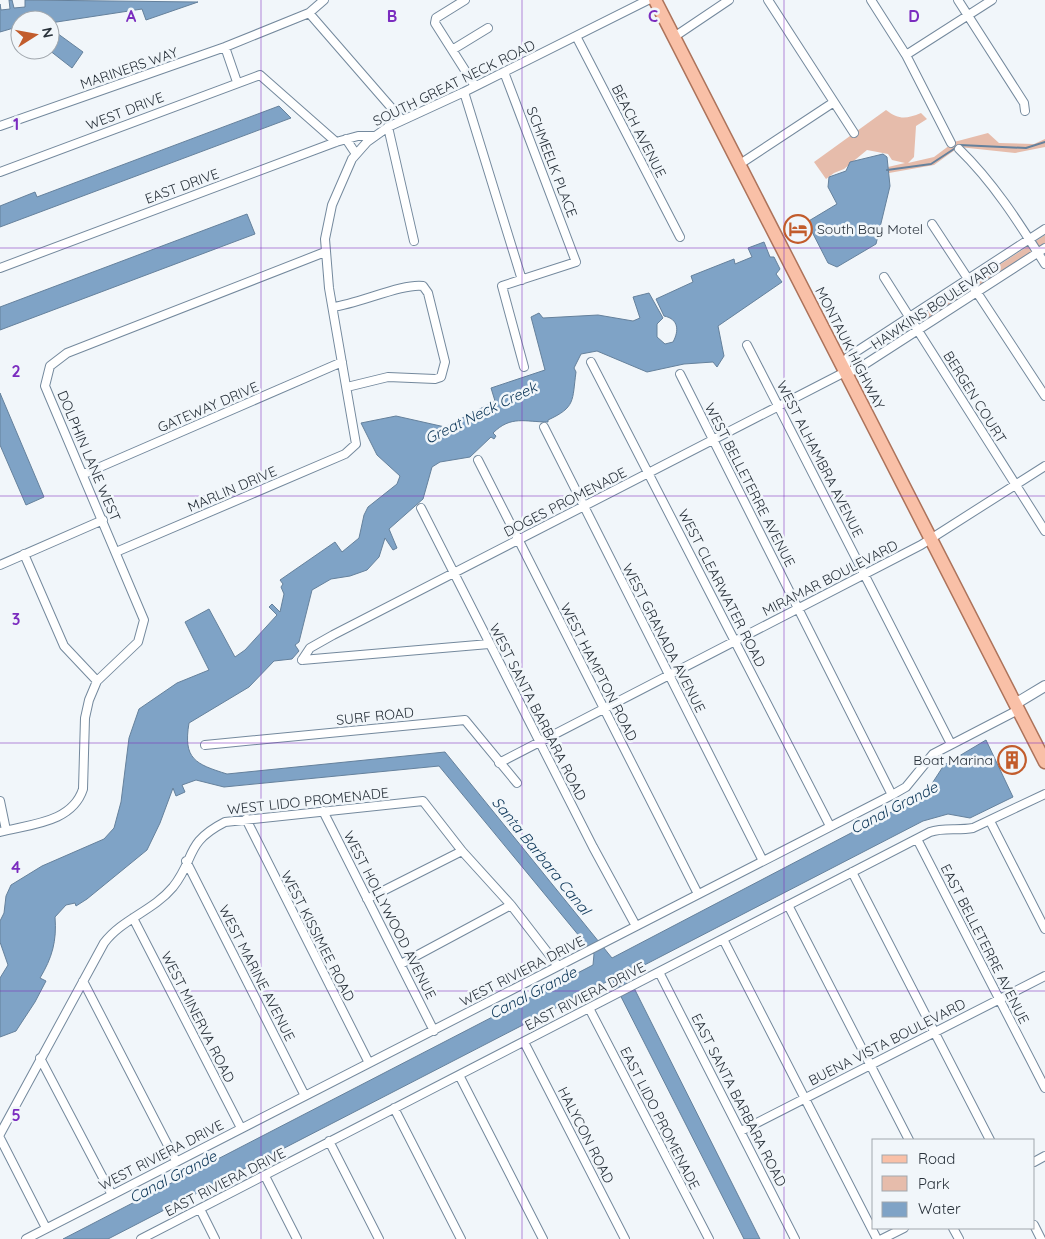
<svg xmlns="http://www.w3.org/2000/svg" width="1045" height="1239" viewBox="0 0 1045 1239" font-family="Quicksand,sans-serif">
<rect width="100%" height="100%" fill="#f1f6fa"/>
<!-- green -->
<path fill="#e6bcab" d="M886 110C899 120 906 119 921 113L927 119 916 126 914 157 908 163 934 157 954 142 988 133 999 143 1034 144 1045 139V147L1015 153 959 147 934 165 889 173 888 167 905 163 892 160 888 154 867 150 844 169 834 173 826 179 814 162Z
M1045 235V243L921 324 918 318Z"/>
<!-- water -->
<path fill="#7fa3c6" stroke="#65819c" d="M9 0H12L14 8 25 7V0L198 2 146 20 142 9 50 23V20H20V29L17 27 0 32V4L1 10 10 9Z
M50 28 83 52 72 68 49 50Z
M279 106 291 118 0 227V206L35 192 37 197Z
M883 154 887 157 890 186 876 244 837 267 828 263 807 222 837 204 828 187 829 177 846 171 850 162Z
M247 214 255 234 0 330V307Z
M764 242 770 257H774L780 269 776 274 782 282 718 326 724 356 717 367 713 362 684 364 647 372 597 351 581 354 574 368 576 372C572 401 576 407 548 420V422C525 422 511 415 493 433L496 436 494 439 491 437 470 457 440 462 432 467 423 499 389 529 397 548 393 550 385 538 379 557 367 570 350 576 331 579 312 590 299 642 295 645 299 651 292 659 274 661 249 687 189 723C183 759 195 764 227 774L445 752 612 958 918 798 933 782 944 765 986 740 1013 797 970 818 948 814 923 821 627 974 760 1239H744L612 979 108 1239H63L593 965 594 954 439 766 224 787 196 780 182 785 185 792 176 796 173 788 160 823 147 850 87 899 76 906 75 903 66 905 55 917C57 941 52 958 40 978L46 981 35 1002 16 1031 0 1037V978L8 965 0 942V921L4 913 6 896 11 885 42 866 104 839 114 828 121 802 129 738 139 709 177 683 209 670 185 622 209 609 235 657 245 650 277 615 269 607 272 604 280 612 284 594 281 587 283 584 280 580 335 542 342 552 359 538 364 515 368 507 397 484 400 476 377 455 361 423 396 416 445 427 495 401 491 388 545 370 531 317 539 313 543 318 598 315 633 321 640 318 633 297 649 293 663 318 657 324V337L665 344 673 342C679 331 679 319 664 316L656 299 693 282 691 276 734 259 735 264 752 257 748 248Z
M0 393 44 497 26 505 0 445Z"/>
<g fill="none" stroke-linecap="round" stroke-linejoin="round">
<!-- stream -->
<path stroke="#65819c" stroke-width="2" d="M887 170 931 164 960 145 1026 148 1045 142"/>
<defs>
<path id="minor" d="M465 0 436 18 435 23 475 86
M768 0 854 133
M871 0 906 55 951 143
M958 0 1024 103 1025 111
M309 13 402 120
M576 36 680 237
M674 37 729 0
M225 47 237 82
M452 50 488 28
M906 55 992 0
M504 72 576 262 502 286 524 367
M464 92 522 280
M0 126 225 47 309 13 324 0
M388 127 414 241
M346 139 356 154
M959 149C994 183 1019 223 1045 264
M740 164 834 102
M0 172 260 75 336 142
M932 224 1045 396
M0 268 336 142 358 136H374
M884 277 1045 531
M333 307C358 304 403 283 423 286L428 293 445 362 441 377 435 379 388 377 347 387
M747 345 951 744
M591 362 830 826
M845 370 848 357 1045 229
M680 374 892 795
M544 427 763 861
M478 460 698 894
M84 474 342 362
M421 508 593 847 636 926
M116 552 345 454 356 444 329 288 325 239 332 205 352 159 367 142 388 127 464 92 648 0
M24 554 64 646 97 681
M0 565 103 520
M302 660 310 648 333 635 845 372 856 370 1045 248
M302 660 489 644
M205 745 465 720 517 783
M499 763 921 545 1045 466
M0 801 6 830
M323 811 434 1031
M246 819 369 1063
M990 821 1045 929
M0 832C30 824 72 823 83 789L85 718 89 700 97 681 138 642 144 620 50 398 45 386 50 366 67 353 325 252
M917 839 1045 1088
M186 861 305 1096
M852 872 990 1140
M367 899 462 851
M788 905 909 1140
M133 918 241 1128
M723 939 877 1239
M401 964 511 905
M659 972 795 1239
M83 981 176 1161
M589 1008 709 1239
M524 1042 625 1239
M40 1058 112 1195
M459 1075 543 1239
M394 1108 461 1239
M741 1131 1045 976
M0 1134 104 943C122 919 153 911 173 887 196 858 184 843 225 822L423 801 462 851 511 905 558 966
M0 1138 46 1228
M329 1141 379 1239
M1034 1162 1045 1156
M265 1176 297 1239
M200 1209 215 1239
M1034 1225 1041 1239
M953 1228 959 1239
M26 1239 892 795 906 787 933 754 1018 710
M141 1239 930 832C944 827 958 831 973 828L1045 794
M882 1239 904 1228"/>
<path id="tertiary" d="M1015 704 1045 686"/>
<path id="primary" d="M655 0 1045 762"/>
</defs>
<!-- minor casing -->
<use href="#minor" stroke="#74899d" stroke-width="10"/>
<!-- tertiary casing -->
<use href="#tertiary" stroke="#74899d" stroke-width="12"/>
<!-- primary casing -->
<use href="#primary" stroke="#ad735b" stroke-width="15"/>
<!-- minor -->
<use href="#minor" stroke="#fff" stroke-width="8"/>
<!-- tertiary -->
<use href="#tertiary" stroke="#fff" stroke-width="10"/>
<!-- primary -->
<use href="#primary" stroke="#f9c0a7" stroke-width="12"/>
</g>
<!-- grid -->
<path fill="none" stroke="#7b2cbf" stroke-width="1" stroke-opacity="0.55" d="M261 0V1239M522 0V1239M784 0V1239M0 248H1045M0 496H1045M0 743H1045M0 991H1045"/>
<!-- icons -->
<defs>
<symbol id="hotel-ring" viewBox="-11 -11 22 22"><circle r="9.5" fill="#f1f6fa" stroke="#c25c2c" stroke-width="1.5"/><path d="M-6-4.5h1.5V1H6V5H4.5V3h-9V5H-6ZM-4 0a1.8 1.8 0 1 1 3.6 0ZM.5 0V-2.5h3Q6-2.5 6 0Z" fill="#c25c2c"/></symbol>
<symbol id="building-ring" viewBox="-11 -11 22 22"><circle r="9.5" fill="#f1f6fa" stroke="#c25c2c" stroke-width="1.5"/><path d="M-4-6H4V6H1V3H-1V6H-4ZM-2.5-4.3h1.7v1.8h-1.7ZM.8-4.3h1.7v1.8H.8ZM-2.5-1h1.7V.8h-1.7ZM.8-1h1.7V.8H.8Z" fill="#c25c2c"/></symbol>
</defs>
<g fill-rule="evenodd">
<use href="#hotel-ring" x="782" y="213" width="32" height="32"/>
<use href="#building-ring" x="996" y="744" width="32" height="32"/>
</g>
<g text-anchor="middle" stroke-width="5" stroke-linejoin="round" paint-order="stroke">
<!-- street labels -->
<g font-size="14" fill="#28313a" stroke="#f1f6fa">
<text transform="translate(129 68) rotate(-19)" y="5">MARINERS WAY</text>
<text transform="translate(454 83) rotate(-26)" y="5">SOUTH GREAT NECK ROAD</text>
<text transform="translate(125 111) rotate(-21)" y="5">WEST DRIVE</text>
<text transform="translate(639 131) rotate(63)" y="5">BEACH AVENUE</text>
<text transform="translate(552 162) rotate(69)" y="5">SCHMEELK PLACE</text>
<text transform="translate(182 186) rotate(-20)" y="5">EAST DRIVE</text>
<text transform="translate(935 305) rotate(-33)" y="5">HAWKINS BOULEVARD</text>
<text transform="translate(850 348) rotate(63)" y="5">MONTAUK HIGHWAY</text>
<text transform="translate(975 397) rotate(58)" y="5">BERGEN COURT</text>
<text transform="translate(208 407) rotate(-23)" y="5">GATEWAY DRIVE</text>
<text transform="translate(89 456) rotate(67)" y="5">DOLPHIN LANE WEST</text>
<text transform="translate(820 459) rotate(63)" y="5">WEST ALHAMBRA AVENUE</text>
<text transform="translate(750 485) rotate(63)" y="5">WEST BELLETERRE AVENUE</text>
<text transform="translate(232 489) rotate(-23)" y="5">MARLIN DRIVE</text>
<text transform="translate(565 502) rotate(-27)" y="5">DOGES PROMENADE</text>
<text transform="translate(830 578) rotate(-27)" y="5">MIRAMAR BOULEVARD</text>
<text transform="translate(722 588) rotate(63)" y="5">WEST CLEARWATER ROAD</text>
<text transform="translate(664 638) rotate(63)" y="5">WEST GRANADA AVENUE</text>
<text transform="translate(599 672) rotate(63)" y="5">WEST HAMPTON ROAD</text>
<text transform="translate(538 712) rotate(63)" y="5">WEST SANTA BARBARA ROAD</text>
<text transform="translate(375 716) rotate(-6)" y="5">SURF ROAD</text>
<text transform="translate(308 801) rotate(-6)" y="5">WEST LIDO PROMENADE</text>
<text transform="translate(390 915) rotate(63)" y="5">WEST HOLLYWOOD AVENUE</text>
<text transform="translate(318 936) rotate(63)" y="5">WEST KISSIMEE ROAD</text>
<text transform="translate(985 944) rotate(63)" y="5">EAST BELLETERRE AVENUE</text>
<text transform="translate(522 971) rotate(-27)" y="5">WEST RIVIERA DRIVE</text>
<text transform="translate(257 973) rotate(63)" y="5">WEST MARINE AVENUE</text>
<text transform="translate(585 996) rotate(-27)" y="5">EAST RIVIERA DRIVE</text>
<text transform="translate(198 1017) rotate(63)" y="5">WEST MINERVA ROAD</text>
<text transform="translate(887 1042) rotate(-27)" y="5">BUENA VISTA BOULEVARD</text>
<text transform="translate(739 1100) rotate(63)" y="5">EAST SANTA BARBARA ROAD</text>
<text transform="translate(660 1118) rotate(63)" y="5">EAST LIDO PROMENADE</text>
<text transform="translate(586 1135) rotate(63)" y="5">HALYCON ROAD</text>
<text transform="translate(161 1155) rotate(-27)" y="5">WEST RIVIERA DRIVE</text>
<text transform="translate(225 1182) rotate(-27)" y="5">EAST RIVIERA DRIVE</text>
</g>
<!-- poi labels -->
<g font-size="14" fill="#28313a" stroke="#f1f6fa" text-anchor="start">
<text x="817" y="234">South Bay Motel</text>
<text x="993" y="765" text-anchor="end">Boat Marina</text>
</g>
<!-- water labels -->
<g font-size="15" font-style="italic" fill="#0c3658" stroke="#f1f6fa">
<text transform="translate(481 413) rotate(-26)" y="5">Great Neck Creek</text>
<text transform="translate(894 808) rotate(-27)" y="5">Canal Grande</text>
<text transform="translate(541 856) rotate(51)" y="5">Santa Barbara Canal</text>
<text transform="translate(533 993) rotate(-27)" y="5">Canal Grande</text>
<text transform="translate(173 1177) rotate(-27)" y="5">Canal Grande</text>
</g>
</g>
<g font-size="16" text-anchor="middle" font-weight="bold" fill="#7b2cbf" stroke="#f1f6fa" stroke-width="5" stroke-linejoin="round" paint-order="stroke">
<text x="131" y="22">A</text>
<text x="392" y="22">B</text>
<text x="653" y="22">C</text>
<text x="914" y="22">D</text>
<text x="16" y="130">1</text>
<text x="16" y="377">2</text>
<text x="16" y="625">3</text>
<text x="16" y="873">4</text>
<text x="16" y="1121">5</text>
</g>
<!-- legend -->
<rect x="872" y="1139" width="162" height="90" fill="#f1f6fa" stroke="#a1a7ad"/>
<rect x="882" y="1155" width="25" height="8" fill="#f9c0a7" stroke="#a1a7ad"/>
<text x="918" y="1164" font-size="15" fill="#28313a">Road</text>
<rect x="882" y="1176" width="25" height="15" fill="#e6bcab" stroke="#a1a7ad"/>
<text x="918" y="1189" font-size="15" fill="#28313a">Park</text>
<rect x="882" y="1202" width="25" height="15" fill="#7fa3c6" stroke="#a1a7ad"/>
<text x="918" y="1214" font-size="15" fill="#28313a">Water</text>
<!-- north arrow -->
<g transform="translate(35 35) rotate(79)"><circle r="24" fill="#f1f6fa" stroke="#a1a7ad"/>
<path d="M0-4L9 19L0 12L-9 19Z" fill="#c25c2c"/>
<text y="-8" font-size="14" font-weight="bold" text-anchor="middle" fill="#28313a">N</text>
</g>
</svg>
